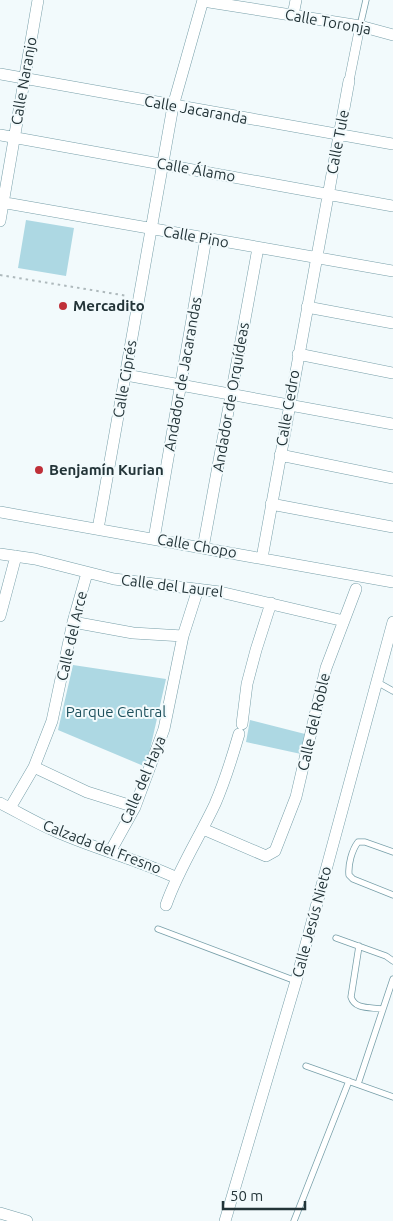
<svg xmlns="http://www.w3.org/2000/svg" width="393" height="1221" viewBox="0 0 393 1221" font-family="Ubuntu,sans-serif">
<rect width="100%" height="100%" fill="#f2fafc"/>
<!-- green -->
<path fill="#add8e3" d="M26 220 74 228 66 276 18 268Z
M73 665 166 679 146 767 58 730Z
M250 720 305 734 301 754 246 742Z"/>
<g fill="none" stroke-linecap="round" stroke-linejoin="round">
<defs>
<path id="service" d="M360 26 366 0
M377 682 393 691
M393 852 365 842H358C352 850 348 864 349 875L353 879 393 895
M158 929 296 981
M336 938 386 956 393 961
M359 946 351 997C355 1010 371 1007 382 1009
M306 1066 393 1097
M358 1084 393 979
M294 1221 349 1081"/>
<path id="pedestrian" d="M349 81 360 26"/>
<path id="minor" d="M203 1 360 26 393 35
M293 15 296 0
M0 74 393 144
M0 135 393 206
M0 202 393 271
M0 221 38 0
M307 307 393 323
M298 354 393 373
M126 375 393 424
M280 455 393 478
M271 504 393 527
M0 512 393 582
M98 529 173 106 203 0
M154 539 206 238
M203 548 258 248
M0 554 35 559 114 579 220 592 344 621
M262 558 349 81
M0 616 16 556
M73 622 133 633 183 636
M242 724 247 684 256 650 271 603
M34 767 87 792 135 807
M0 803C18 812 36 823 55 831 95 849 137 859 177 878
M10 808 34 767 52 721 73 622 87 573
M203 829 266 856 275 851 296 797 326 668 356 589
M110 852 135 807 164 729 183 636 198 589
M166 905C178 870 199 838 215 804 225 781 232 758 239 734
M0 1213 27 1221
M225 1221 296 981 393 622"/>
</defs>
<!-- service casing -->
<use href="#service" stroke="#779fa9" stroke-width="7"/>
<!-- pedestrian casing -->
<use href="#pedestrian" stroke="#779fa9" stroke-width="10"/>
<!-- minor casing -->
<use href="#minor" stroke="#779fa9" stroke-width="12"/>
<!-- path -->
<path stroke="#aeb9bc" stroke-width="2" stroke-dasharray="2.5 4" stroke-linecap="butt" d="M0 275 128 296"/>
<!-- service -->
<use href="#service" stroke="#fff" stroke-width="5.5"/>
<!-- pedestrian -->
<use href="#pedestrian" stroke="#fff" stroke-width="9"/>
<!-- minor -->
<use href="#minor" stroke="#fff" stroke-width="11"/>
</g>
<!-- markers -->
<g fill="#bf2f38" stroke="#f2fafc" stroke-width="2">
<circle cx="63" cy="306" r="5"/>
<circle cx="39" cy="470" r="5"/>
</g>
<g text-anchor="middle" stroke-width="4" stroke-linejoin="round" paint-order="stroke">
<!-- street labels -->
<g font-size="15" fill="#233438" stroke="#f2fafc">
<text transform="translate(328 22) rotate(10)" y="5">Calle Toronja</text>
<text transform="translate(24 81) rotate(-80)" y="5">Calle Naranjo</text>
<text transform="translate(196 110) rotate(10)" y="5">Calle Jacaranda</text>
<text transform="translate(338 142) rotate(-79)" y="5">Calle Tule</text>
<text transform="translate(196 170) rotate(10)" y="5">Calle Álamo</text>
<text transform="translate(196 237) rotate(10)" y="5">Calle Pino</text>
<text transform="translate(183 374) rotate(-80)" y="5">Andador de Jacarandas</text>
<text transform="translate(125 379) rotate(-80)" y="5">Calle Ciprés</text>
<text transform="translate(231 397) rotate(-80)" y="5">Andador de Orquídeas</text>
<text transform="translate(288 408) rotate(-80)" y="5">Calle Cedro</text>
<text transform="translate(197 546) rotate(10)" y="5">Calle Chopo</text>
<text transform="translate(172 586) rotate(7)" y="5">Calle del Laurel</text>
<text transform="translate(72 636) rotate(-77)" y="5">Calle del Arce</text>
<text transform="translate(314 722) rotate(-77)" y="5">Calle del Roble</text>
<text transform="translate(143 780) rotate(-67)" y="5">Calle del Haya</text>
<text transform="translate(102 847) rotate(21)" y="5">Calzada del Fresno</text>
<text transform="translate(312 922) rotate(-75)" y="5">Calle Jesús Nieto</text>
</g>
<!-- poi labels -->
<g font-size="15" font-weight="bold" fill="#233438" stroke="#f2fafc" text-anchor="start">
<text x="73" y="311">Mercadito</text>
<text x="49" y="475">Benjamín Kurian</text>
</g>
<!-- park labels -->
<g font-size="15" fill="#1e515d" stroke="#f2fafc">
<text x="116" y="717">Parque Central</text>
</g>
</g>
<!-- scale -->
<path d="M223 1201v8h82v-8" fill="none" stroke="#233438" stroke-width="2.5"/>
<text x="230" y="1201" font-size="15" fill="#233438" stroke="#f2fafc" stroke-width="4" paint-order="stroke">50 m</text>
</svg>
